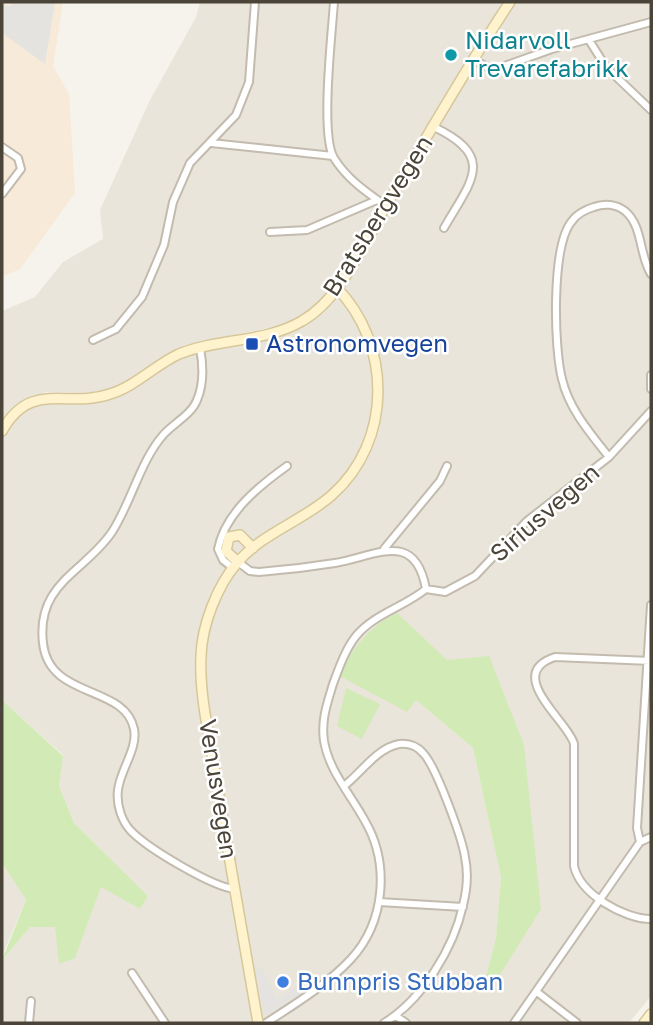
<svg xmlns="http://www.w3.org/2000/svg" width="653" height="1025" viewBox="0 0 653 1025" font-family="'Golos Text',sans-serif">
<rect width="100%" height="100%" fill="#f6f3ec"/>
<!-- residential -->
<path fill="#eae5da" fill-rule="evenodd" d="M200 2H506L363 230 341 272 316 306 303 316 283 325 185 345 112 390 98 393 47 392 31 397 17 405 2 424V311L35 297 63 262 103 239 100 210 149 102 196 17Z
M515 2H651V996L629 1023H2V960L30 927H56L59 964 75 957 101 886 140 909 148 896 74 823 59 786 63 755 2 700 3 436 21 413 41 401 94 400 189 354 260 342 314 319 324 309 408 181 434 133ZM416 700 524 745 496 981 483 986 496 938 501 877 473 748Z
M2 863 26 900 2 956Z"/>
<!-- commercial -->
<path fill="#f7ead8" d="M2 2H63L53 66 69 94 75 193 20 269 2 277Z"/>
<!-- green -->
<path fill="#d2eab5" d="M397 613 447 660 489 656 524 745 541 909 496 981 483 987 496 938 501 877 473 748 416 700 407 712 338 675C354 648 368 627 397 613Z
M346 688 380 704 362 739 337 726Z
M2 700 63 756 59 786 74 823 148 896 140 909 101 887 75 958 59 964 55 927H30L2 960 26 900 2 863Z"/>
<!-- parking -->
<path fill="#e5e3e0" d="M12 2H55L45 64 2 33V5L11 6Z
M262 967 276 999 300 985 304 992 273 1013 264 1014 255 971Z"/>
<g fill="none" stroke-linecap="round" stroke-linejoin="round">
<defs>
<path id="street" d="M334 2C332 33 320 135 334 158 347 179 366 192 386 206
M589 40 606 67 651 110
M474 60 489 68H499L552 49 651 22
M434 127C497 157 471 181 444 228
M211 143 333 156
M2 147 18 158 21 169 2 194
M270 232 307 230 377 200
M93 340 116 329 142 297 164 245 173 202 190 163 236 115 249 82 255 2
M200 348C203 364 204 384 197 400 192 414 174 423 164 434 140 461 132 501 112 532 85 572 36 583 43 643 49 700 125 684 134 729 138 749 120 770 118 790 116 805 122 823 133 833 151 850 211 886 234 889
M651 375V389
M609 457C590 433 569 409 562 379 554 348 551 246 572 221 577 214 587 209 594 207 604 203 616 204 625 211 643 226 639 255 651 274
M384 549 440 481 447 466
M238 562 250 571 259 572C285 570 310 567 335 563 376 556 415 529 426 589 404 607 374 614 356 636 345 650 339 668 333 684 327 704 321 720 324 741 329 771 351 795 365 821 390 864 385 922 351 959 328 984 295 1004 266 1023
M233 568 223 560 218 549C225 513 259 486 287 466
M426 589 445 592 475 576 527 521 609 457 651 411
M651 661 555 657C503 674 569 722 574 744V866C580 894 624 919 651 919
M344 786C361 773 377 748 399 744 408 743 417 746 423 753 436 766 462 838 465 857 468 872 467 890 463 905 454 948 422 1000 384 1023
M640 842 651 837
M379 902 463 907
M132 973 165 1023
M537 992 577 1023
M396 1016 406 1023
M29 1023 31 1001
M514 1023 640 842 637 828 651 605"/>
<path id="secondary" d="M2 431C31 379 67 409 110 394 136 386 155 365 179 354 218 338 265 343 302 321 341 299 363 244 386 206 426 138 466 68 510 2
M238 562 226 551 229 537 240 535 253 548
M258 1023C244 941 229 859 216 777 210 738 199 696 201 656 202 625 217 586 237 563 262 533 303 521 332 495 393 441 392 344 336 287
M644 1023 651 1014"/>
</defs>
<!-- street casing -->
<use href="#street" stroke="#c2bbae" stroke-width="10"/>
<!-- secondary casing -->
<use href="#secondary" stroke="#d6c79b" stroke-width="12"/>
<!-- street -->
<use href="#street" stroke="#fff" stroke-width="6"/>
<!-- secondary -->
<use href="#secondary" stroke="#fff3cd" stroke-width="9"/>
</g>
<!-- markers -->
<circle fill="#0f9aa8" stroke="#fff" stroke-width="2.5" cx="451" cy="55" r="7"/>
<rect fill="#1a4fb4" stroke="#fff" stroke-width="2.5" x="245" y="337" width="14" height="14" rx="3.5"/>
<circle fill="#3f7fe0" stroke="#fff" stroke-width="2.5" cx="283" cy="982" r="7"/>
<g text-anchor="middle" stroke-width="5" stroke-linejoin="round" paint-order="stroke">
<!-- culture labels -->
<g font-size="24" fill="#0d838f" stroke="#fff" text-anchor="start">
<text x="465" y="49">Nidarvoll<tspan x="465" dy="28">Trevarefabrikk</tspan></text>
</g>
<!-- street labels -->
<g font-size="24" fill="#4b4439" stroke="#fff">
<text transform="translate(378 216) rotate(-58)" y="8">Bratsbergvegen</text>
<text transform="translate(545 513) rotate(-41)" y="8">Siriusvegen</text>
<text transform="translate(218 789) rotate(81)" y="8">Venusvegen</text>
</g>
<!-- transit labels -->
<g font-size="24" fill="#164399" stroke="#fff" text-anchor="start">
<text x="266" y="352">Astronomvegen</text>
</g>
<!-- shop labels -->
<g font-size="24" fill="#366cbe" stroke="#fff" text-anchor="start">
<text x="297" y="990">Bunnpris Stubban</text>
</g>
</g>
<!-- border -->
<rect width="653" height="1025" fill="none" stroke="#4b4439" stroke-width="7"/>
</svg>
